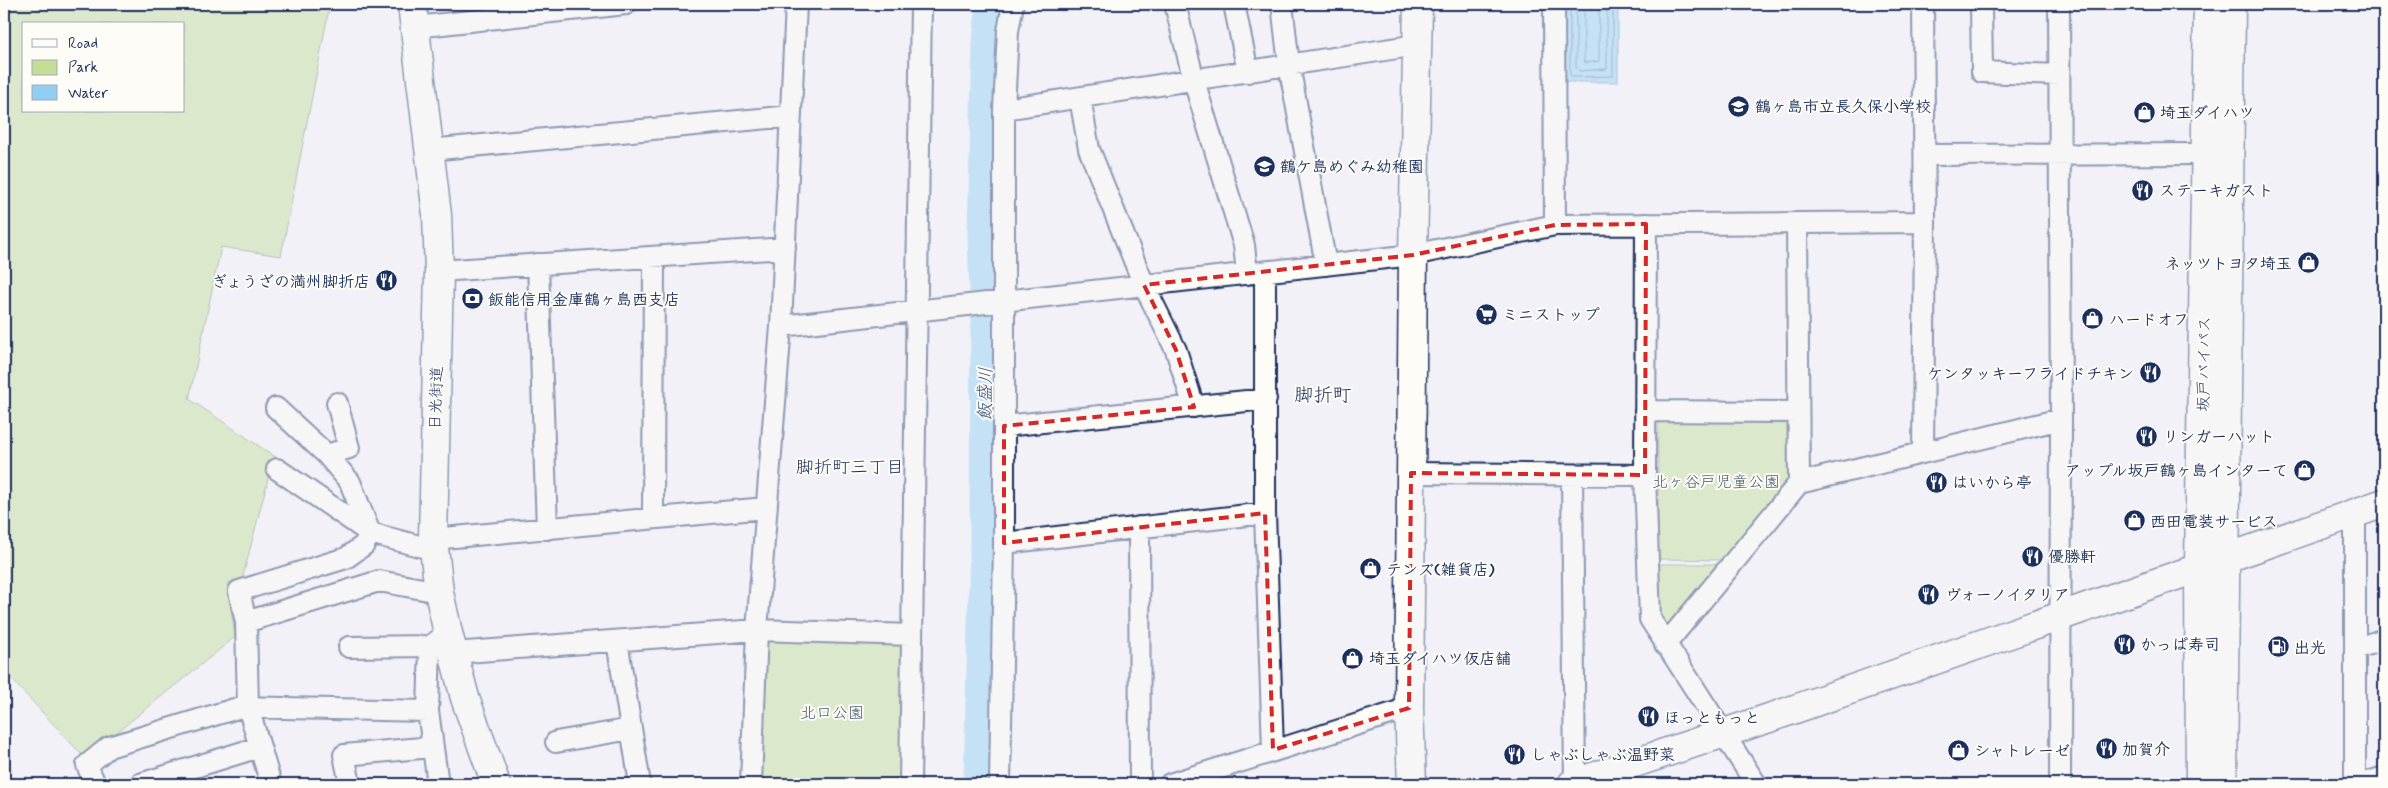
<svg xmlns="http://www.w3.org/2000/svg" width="2388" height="788" viewBox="0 0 2388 788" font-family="Mynerve,'Klee One',sans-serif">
<rect width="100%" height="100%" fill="#f1f1f7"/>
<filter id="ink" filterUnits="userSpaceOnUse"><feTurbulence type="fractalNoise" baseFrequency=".02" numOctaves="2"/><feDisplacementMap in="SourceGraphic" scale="10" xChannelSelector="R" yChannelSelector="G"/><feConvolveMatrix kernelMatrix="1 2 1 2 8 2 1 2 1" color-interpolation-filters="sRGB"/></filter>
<g filter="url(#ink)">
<!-- green -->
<path fill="#c4de95" stroke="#70867a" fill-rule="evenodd" d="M4 4H330L281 256 221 247 189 399 280 460 269 475 242 580 227 583 235 637 85 758 4 671ZM24 24H184V111H24Z
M1658 422 1789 423V482L1729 560 1658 559Z
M1659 564H1726L1673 626 1666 625 1659 616Z
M764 636 905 641 900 784H760Z"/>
<!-- water -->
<path fill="#91cef1" stroke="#628eb6" d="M1565 4H1618V82H1565Z"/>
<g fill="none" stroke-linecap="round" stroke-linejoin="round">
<!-- shore -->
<path stroke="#4a6f99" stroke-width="1" d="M1570 4V75L1573 77 1613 76V4
M1576 4V68L1579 71 1607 69V4
M1584 4V61L1586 63 1599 61V4"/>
<!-- river -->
<path stroke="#91cef1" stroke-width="31" d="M979 784 985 549 986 320 983 236 988 41 992 4"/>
<defs>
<path id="street" d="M1175 4 1194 81 1244 245 1247 274
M1234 4 1248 72
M1282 4 1289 65 1326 265
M1554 4 1555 225
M1923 4 1925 222 1923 451
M1981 4 1982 72 2059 75
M2059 4 2061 419 2060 784
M415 27 626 4
M1080 98 1089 149 1144 285 1176 350 1194 407
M1004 109 1417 45
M429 150 791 116
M1925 155 2207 154
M1797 223 1799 483
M1646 224 1645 475 1650 619 1756 784
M538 264 547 529
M439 271 785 248
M1265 272V513L1273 750
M781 326 1413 255 1555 225 1925 222
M1645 411 1798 412
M1004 426 1266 399
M327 455 349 448 337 403
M277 469 370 533 434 550
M1411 473 1645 475
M1572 475 1575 784
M2355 513V784
M653 518 654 257
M1139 527 1140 784
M433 539 765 508
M1004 543 1265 513
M246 622 379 581 439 592
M617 641 640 784
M1665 645 1799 483 2061 419
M349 647 430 646
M2355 649 2384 639
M453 653 757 630 912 635
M556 742 631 729
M95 784 87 765 109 747 241 707 428 711
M140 784 259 747
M271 784 248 707 246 622 239 591 346 558 364 545 370 533 350 482 327 455 276 408
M350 784 344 755 432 747
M438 784 428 711 430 646 448 633
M751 784 757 630 781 326 796 4
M910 784 921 4
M1000 784 1004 543V109L1008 31 1013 4
M1170 784 1409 708
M2362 784 2384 777"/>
<path id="secondary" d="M412 4 437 215 439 271 433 539 439 592 448 633 465 698 496 784
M1412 784 1409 708 1413 255 1418 4
M1572 784 1775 716 2384 503"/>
<path id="highway" d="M2200 784 2199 566 2208 4
M2223 784 2231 4"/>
</defs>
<!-- street casing -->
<use href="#street" stroke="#1b2f5e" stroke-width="24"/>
<!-- secondary casing -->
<use href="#secondary" stroke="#1b2f5e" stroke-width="31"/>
<!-- highway casing -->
<use href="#highway" stroke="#1b2f5e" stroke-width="31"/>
<!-- street -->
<use href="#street" stroke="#fdfcf7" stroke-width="20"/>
<!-- secondary -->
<use href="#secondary" stroke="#fdfcf7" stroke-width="28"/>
<!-- highway -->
<use href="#highway" stroke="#fdfcf7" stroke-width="28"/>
</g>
</g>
<!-- marked area -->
<path d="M0 0H2388V788H0ZM1646 224 1645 475 1411 473 1409 708 1273 750 1265 513 1004 543V426L1194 407 1176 350 1144 285 1413 255 1555 225Z" fill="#f1f1f7" fill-opacity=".55" fill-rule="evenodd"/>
<path fill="none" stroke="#d62828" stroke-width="4" stroke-dasharray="10 6" stroke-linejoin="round" d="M1646 224 1645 475 1411 473 1409 708 1273 750 1265 513 1004 543V426L1194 407 1176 350 1144 285 1413 255 1555 225Z"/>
<!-- icons -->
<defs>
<symbol id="school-disc" viewBox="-11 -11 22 22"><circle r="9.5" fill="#1b2f5e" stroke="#fdfcf7"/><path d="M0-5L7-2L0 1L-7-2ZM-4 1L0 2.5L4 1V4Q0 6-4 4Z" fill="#fff"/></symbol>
<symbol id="shop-disc" viewBox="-11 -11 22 22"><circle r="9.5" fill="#1b2f5e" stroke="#fdfcf7"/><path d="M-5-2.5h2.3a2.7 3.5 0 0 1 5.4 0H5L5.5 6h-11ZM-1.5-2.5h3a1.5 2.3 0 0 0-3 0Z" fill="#fff"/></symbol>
<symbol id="restaurant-disc" viewBox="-11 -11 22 22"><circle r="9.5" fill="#1b2f5e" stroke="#fdfcf7"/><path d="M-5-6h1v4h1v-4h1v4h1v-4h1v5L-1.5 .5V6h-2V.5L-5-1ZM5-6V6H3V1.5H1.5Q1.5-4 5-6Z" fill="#fff"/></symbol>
<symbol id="bank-disc" viewBox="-11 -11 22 22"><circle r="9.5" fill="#1b2f5e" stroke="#fdfcf7"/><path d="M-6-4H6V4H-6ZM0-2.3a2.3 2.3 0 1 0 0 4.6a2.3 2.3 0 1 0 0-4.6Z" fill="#fff"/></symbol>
<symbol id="supermarket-disc" viewBox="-11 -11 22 22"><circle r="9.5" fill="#1b2f5e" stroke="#fdfcf7"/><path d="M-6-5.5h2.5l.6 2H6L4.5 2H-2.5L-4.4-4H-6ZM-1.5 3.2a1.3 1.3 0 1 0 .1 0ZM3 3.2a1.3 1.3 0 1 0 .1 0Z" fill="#fff"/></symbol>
<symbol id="fuel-disc" viewBox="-11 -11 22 22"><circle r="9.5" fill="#1b2f5e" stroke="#fdfcf7"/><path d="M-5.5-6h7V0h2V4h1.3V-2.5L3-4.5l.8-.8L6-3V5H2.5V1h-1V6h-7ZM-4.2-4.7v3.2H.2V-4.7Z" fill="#fff"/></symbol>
</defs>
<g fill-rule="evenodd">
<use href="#school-disc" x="1726" y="94" width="25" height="25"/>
<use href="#shop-disc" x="2132" y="100" width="25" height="25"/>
<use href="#school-disc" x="1252" y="154" width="25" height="25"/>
<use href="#restaurant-disc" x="2130" y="178" width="25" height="25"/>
<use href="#shop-disc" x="2296" y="250" width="25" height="25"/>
<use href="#restaurant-disc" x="374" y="268" width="25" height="25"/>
<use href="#bank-disc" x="460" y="286" width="25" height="25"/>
<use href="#supermarket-disc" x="1474" y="302" width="25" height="25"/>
<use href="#shop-disc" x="2080" y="306" width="25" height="25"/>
<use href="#restaurant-disc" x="2138" y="360" width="25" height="25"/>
<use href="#restaurant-disc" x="2134" y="424" width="25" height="25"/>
<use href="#shop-disc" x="2292" y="458" width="25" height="25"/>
<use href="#restaurant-disc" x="1924" y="470" width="25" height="25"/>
<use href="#shop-disc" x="2122" y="508" width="25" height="25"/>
<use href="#restaurant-disc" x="2020" y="544" width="25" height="25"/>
<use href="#shop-disc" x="1358" y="556" width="25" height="25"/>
<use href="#restaurant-disc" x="1916" y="582" width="25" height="25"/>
<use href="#restaurant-disc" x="2112" y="632" width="25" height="25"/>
<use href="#fuel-disc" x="2266" y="634" width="25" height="25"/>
<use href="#shop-disc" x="1340" y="646" width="25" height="25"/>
<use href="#restaurant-disc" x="1636" y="704" width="25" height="25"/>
<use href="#restaurant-disc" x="2094" y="736" width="25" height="25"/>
<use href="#shop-disc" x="1946" y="738" width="25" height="25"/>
<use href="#restaurant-disc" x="1502" y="742" width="25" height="25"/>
</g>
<g text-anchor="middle" stroke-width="4" stroke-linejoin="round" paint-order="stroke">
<!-- poi labels -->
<g font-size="16" font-weight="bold" fill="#1b2f5e" stroke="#fdfcf7" text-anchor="start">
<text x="1755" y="112">鶴ヶ島市立長久保小学校</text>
<text x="2160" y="118">埼玉ダイハツ</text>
<text x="1280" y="172">鶴ケ島めぐみ幼稚園</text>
<text x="2159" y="196">ステーキガスト</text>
<text x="2292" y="269" text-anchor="end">ネッツトヨタ埼玉</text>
<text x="370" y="287" text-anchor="end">ぎょうざの満州脚折店</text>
<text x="488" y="305">飯能信用金庫鶴ヶ島西支店</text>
<text x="1502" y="320">ミニストップ</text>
<text x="2109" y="325">ハードオフ</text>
<text x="2134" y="379" text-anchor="end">ケンタッキーフライドチキン</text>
<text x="2163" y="442">リンガーハット</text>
<text x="2288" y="476" text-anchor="end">アップル坂戸鶴ヶ島インターて</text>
<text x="1952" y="488">はいから亭</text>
<text x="2150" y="527">西田電装サービス</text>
<text x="2048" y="562">優勝軒</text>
<text x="1386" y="575">テンズ(雑貨店)</text>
<text x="1945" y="600">ヴォーノイタリア</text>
<text x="2140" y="650">かっぱ寿司</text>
<text x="2294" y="653">出光</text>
<text x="1369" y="664">埼玉ダイハツ仮店舗</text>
<text x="1664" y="723">ほっともっと</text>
<text x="2122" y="755">加賀介</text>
<text x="1974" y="756">シャトレーゼ</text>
<text x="1531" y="760">しゃぶしゃぶ温野菜</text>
</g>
<!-- street labels -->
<g font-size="16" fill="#1b2f5e" stroke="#fdfcf7">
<text transform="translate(2203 364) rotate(-89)" y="6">坂戸バイパス</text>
<text transform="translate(435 398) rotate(-88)" y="6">日光街道</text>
</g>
<!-- park labels -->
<g font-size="16" fill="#455b6c" stroke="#fdfcf7">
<text x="1716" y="487">北ヶ谷戸児童公園</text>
<text x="832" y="718">北口公園</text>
</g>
<!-- water labels -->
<g font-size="18" font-style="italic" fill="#385783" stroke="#fdfcf7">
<text transform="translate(985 394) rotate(-89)" y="6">飯盛川</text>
</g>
<!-- neighbourhood labels -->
<g font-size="18" fill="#1b2f5e" stroke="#fdfcf7">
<text x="850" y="473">脚折町三丁目</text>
</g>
<!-- quarter labels -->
<g font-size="19" fill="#1b2f5e" stroke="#fdfcf7">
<text x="1323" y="401">脚折町</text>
</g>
</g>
<!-- margin -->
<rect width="2388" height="788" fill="none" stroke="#fdfcf7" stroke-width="20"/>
<rect x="10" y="10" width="2368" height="768" fill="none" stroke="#1b2f5e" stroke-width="2" filter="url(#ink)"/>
<!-- legend -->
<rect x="22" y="22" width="162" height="90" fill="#fdfcf7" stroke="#a3aaba"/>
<rect x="32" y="39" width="25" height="8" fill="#fdfcf7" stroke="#a3aaba"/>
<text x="68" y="48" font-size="15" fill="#1b2f5e">Road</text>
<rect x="32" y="60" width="25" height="15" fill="#c4de95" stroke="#a3aaba"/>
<text x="68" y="72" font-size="15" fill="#1b2f5e">Park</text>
<rect x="32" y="85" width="25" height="15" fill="#91cef1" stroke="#a3aaba"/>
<text x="68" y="98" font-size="15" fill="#1b2f5e">Water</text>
</svg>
